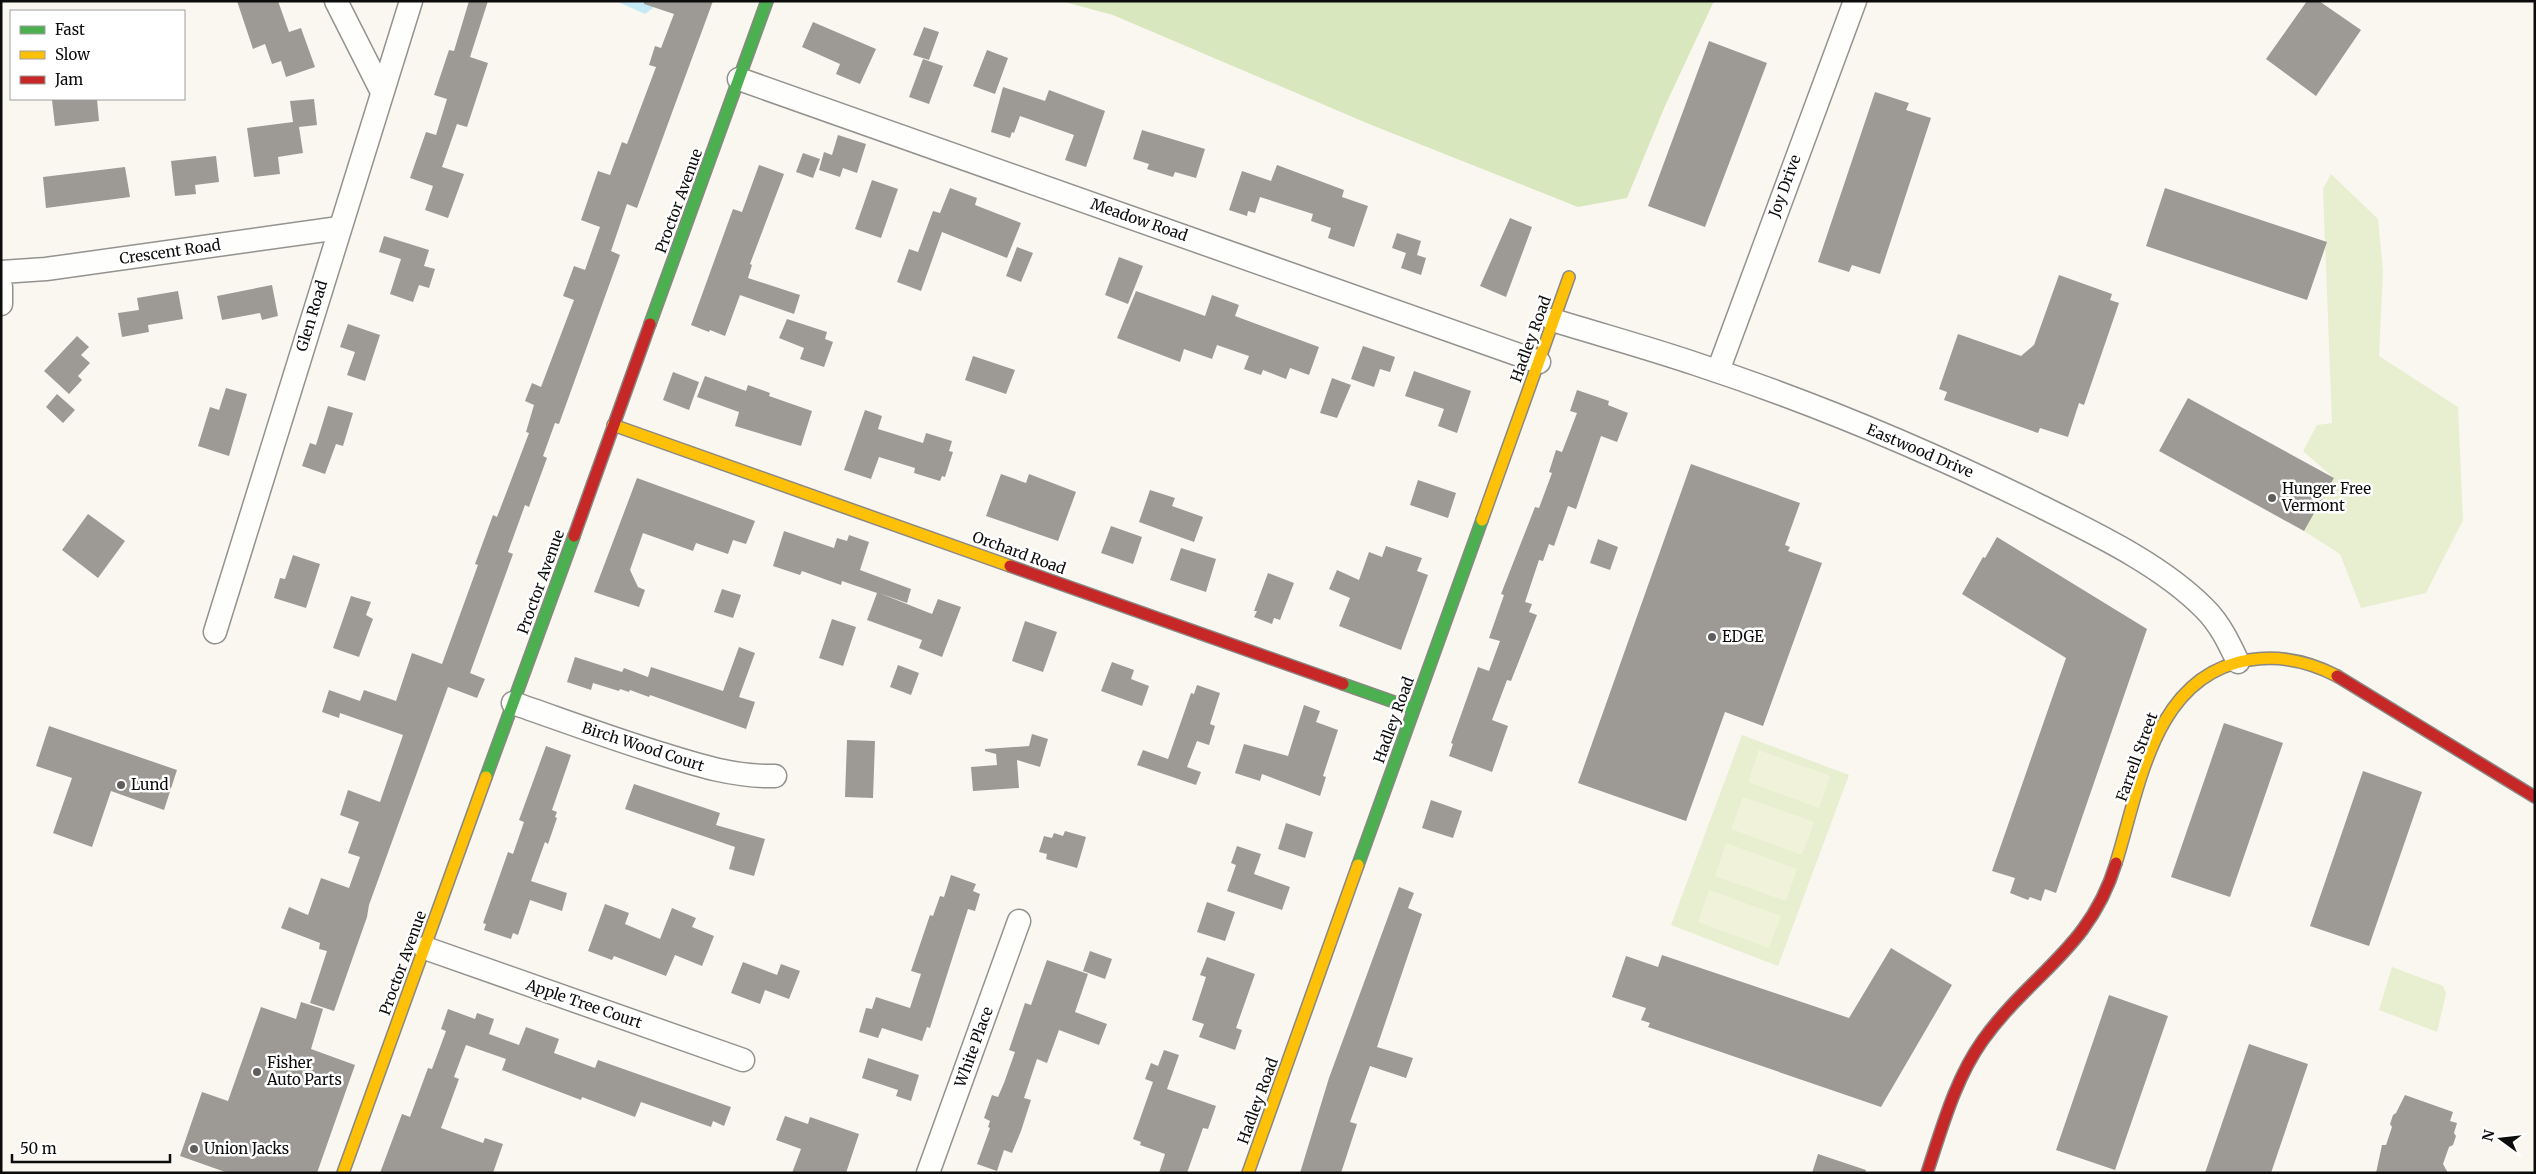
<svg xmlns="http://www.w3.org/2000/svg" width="2536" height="1174" viewBox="0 0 2536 1174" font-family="Merriweather,serif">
<rect width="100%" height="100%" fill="#faf7f0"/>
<!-- green -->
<path fill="#e7efd0" d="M2331 174 2378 219 2383 271 2379 356 2458 407 2463 520 2426 593 2361 608 2340 554 2304 531 2334 478 2303 451 2317 425 2332 423 2323 189Z
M1742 735 1849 775 1778 966 1671 925Z
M2392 967 2443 986 2446 994 2437 1032 2379 1010Z"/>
<!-- forest -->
<path fill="#d8e7bd" d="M1061 1H1714L1665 106 1627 198 1578 207 1369 124 1113 15Z"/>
<!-- pitch -->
<path fill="#f0f3d9" d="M1759 750 1830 776 1819 808 1748 782Z
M1743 797 1814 822 1802 855 1731 829Z
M1726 843 1797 869 1786 901 1715 876Z
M1709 890 1781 916 1769 948 1698 922Z"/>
<!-- water -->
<path fill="#c6eaf5" d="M616 1H652L653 8 645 14Z"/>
<!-- building -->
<path fill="#9d9a96" d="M237 1H278L289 32 301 28 315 67 286 77 281 61 272 64 265 44 253 49Z
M469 1H488L470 57 488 63 467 127 457 124 442 167 464 174 448 218 425 210 433 186 410 178 426 132 436 135 447 99 434 95 449 50 454 51Z
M644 1H713L637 208 627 204 611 251 620 255 559 424 555 423 543 456 547 458 529 507 525 505 508 552 513 554 470 673 485 679 477 698 448 687 369 905 367 917 334 1011 310 1003 327 951 319 949 320 943 281 928 289 907 308 915 321 878 349 888 360 857 348 853 359 822 340 815 348 790 380 802 403 735 340 713 339 718 322 712 329 690 360 701 364 690 396 701 412 653 442 664 478 565 475 564 493 515 497 517 529 433 526 432 534 405 525 401 532 383 541 387 574 300 563 296 574 266 585 270 600 227 581 220 598 171 610 175 622 142 627 144 656 67 649 65 655 46 661 48 674 14 644 4Z
M2307 1H2319L2361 30 2316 96 2266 59Z
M813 22 876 49 860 84 836 74 840 64 802 47Z
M924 27 939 32 929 60 913 55Z
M1709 41 1767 63 1705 227 1648 206Z
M987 50 1008 58 995 94 973 86Z
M923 59 943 66 929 104 909 97Z
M1003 87 1045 101 1049 90 1105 111 1086 167 1065 160 1074 135 1020 116 1014 133 1012 132 1010 138 991 132Z
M1875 92 1909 103 1906 110 1931 118 1880 274 1852 265 1849 272 1818 262Z
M97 99 99 121 55 126 52 100Z
M314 99 317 125 299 127 303 153 278 157 280 174 254 177 247 128 293 122 290 101Z
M1142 130 1205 149 1196 178 1175 172 1173 177 1147 169 1149 164 1133 159Z
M838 135 866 144 857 173 843 168 840 177 819 170 824 152 832 155Z
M803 153 820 159 813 178 796 172Z
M216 156 219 182 195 185 196 194 175 196 171 161Z
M759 165 784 174 750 264 752 265 748 278 800 295 794 314 740 295 725 336 710 330 709 332 691 325 733 209 742 212Z
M1277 165 1344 190 1342 197 1368 206 1354 247 1328 238 1331 228 1311 221 1313 214 1260 197 1255 213 1248 211 1247 216 1229 210 1242 171 1271 181Z
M125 167 130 197 46 208 43 177Z
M872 180 898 189 881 238 855 229Z
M950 188 977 198 975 205 1021 223 1007 258 942 232 921 291 897 282 909 249 918 252 933 211 940 213Z
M2165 188 2327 242 2307 300 2146 246Z
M1510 218 1532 227 1506 297 1480 286Z
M1397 233 1421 241 1417 255 1426 258 1421 275 1401 268 1406 253 1392 248Z
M384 236 429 250 424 266 435 269 429 288 419 285 413 302 390 294 401 259 379 252Z
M1017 247 1033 253 1021 282 1006 276Z
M1119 257 1143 266 1128 304 1105 295Z
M2059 275 2112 294 2110 300 2119 303 2084 405 2079 403 2068 437 2040 428 2038 433 1944 400 1947 392 1939 389 1958 334 2021 356 2034 345Z
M272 285 278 316 262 320 260 313 222 320 217 296Z
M178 291 183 319 148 325 149 332 122 337 118 313 139 310 137 298Z
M1136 291 1205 316 1212 295 1239 305 1235 316 1319 347 1309 375 1290 368 1286 379 1263 370 1261 375 1244 369 1249 356 1217 345 1212 359 1184 349 1180 362 1117 338Z
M787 319 827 332 825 339 833 342 824 367 800 359 804 348 779 338Z
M348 324 380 335 365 381 347 375 355 352 340 347Z
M77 336 89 347 81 355 90 363 78 376 82 380 69 394 44 371Z
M1363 346 1395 357 1390 372 1380 369 1374 387 1351 379Z
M973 356 1015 370 1006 394 965 380Z
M1414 371 1471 391 1457 433 1438 426 1444 409 1405 396Z
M673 372 699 382 689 410 663 400Z
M705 376 746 391 748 385 770 393 769 396 812 411 801 446 735 426 739 412 697 397Z
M1332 378 1351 385 1337 418 1320 413Z
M226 388 247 394 229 456 198 446 210 407 219 410Z
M1577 390 1609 401 1608 405 1628 413 1617 442 1601 436 1576 509 1568 506 1554 546 1549 544 1543 561 1539 560 1525 602 1532 604 1529 612 1537 615 1511 681 1507 680 1492 720 1508 726 1492 772 1449 756 1453 744 1451 743 1478 667 1489 671 1500 641 1489 638 1504 595 1501 594 1535 507 1539 508 1552 473 1549 472 1556 450 1562 452 1577 413 1570 411Z
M57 394 75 410 63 423 46 407Z
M2188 398 2334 478 2304 531 2159 451Z
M328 406 353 413 343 446 336 444 325 474 302 466 310 443 316 445Z
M865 410 882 416 878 429 923 443 926 433 952 441 949 451 953 452 945 477 942 476 940 481 914 473 915 468 879 457 871 479 844 470Z
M1691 464 1800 503 1785 545 1790 547 1788 551 1822 563 1763 726 1725 712 1686 821 1578 783Z
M1001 474 1026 483 1029 474 1076 492 1058 541 986 516Z
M637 478 755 521 746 544 733 540 728 554 696 543 693 551 643 533 630 570 638 587 645 590 639 607 594 592Z
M1418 480 1456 493 1448 518 1410 505Z
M1150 490 1175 498 1172 506 1203 517 1194 542 1139 522Z
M88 514 125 541 98 578 62 550Z
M1111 526 1142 537 1133 564 1101 553Z
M784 531 834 548 837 538 847 541 849 535 869 542 860 570 911 589 907 603 879 593 932 614 938 599 961 607 942 657 919 648 922 640 867 620 877 593 842 581 841 585 802 571 800 575 773 566Z
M1997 537 2147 629 2056 893 2045 889 2041 901 2030 897 2028 900 2010 893 2015 878 1992 871 2066 658 1962 594 1983 557 1985 558Z
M1598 539 1618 547 1610 570 1590 563Z
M1386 546 1422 558 1417 571 1428 575 1401 650 1339 626 1350 598 1329 589 1337 570 1359 580 1369 552 1382 557Z
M1181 548 1216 559 1206 592 1170 580Z
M293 555 320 564 306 608 274 598 280 578 285 579Z
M1268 573 1294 583 1280 620 1274 618 1272 624 1254 617 1257 611H1254Z
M722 589 741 595 733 618 714 612Z
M351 596 371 602 366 615 373 619 359 657 333 648Z
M832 619 856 627 843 666 819 658Z
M1025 621 1057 632 1043 672 1012 661Z
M739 647 755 653 739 697 755 702 746 729 650 695 649 697 630 690 629 692 620 689 619 691 593 683 591 690 567 682 575 657 622 672 624 668 648 677 651 667 723 691Z
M1112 662 1134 670 1131 679 1149 686 1142 706 1101 691Z
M898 665 919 673 911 695 890 687Z
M1197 685 1220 693 1210 724 1215 726 1209 745 1197 741 1187 767 1201 772 1196 785 1137 765 1143 750 1168 759 1191 693 1194 694Z
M1304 705 1320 711 1316 722 1338 730 1323 776 1326 777 1320 796 1262 774 1260 781 1235 773 1244 744 1288 756Z
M2224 723 2283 743 2230 897 2171 877Z
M49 726 177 770 164 810 111 791 92 847 53 833 72 778 36 766Z
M1032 734 1048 739 1040 767 1017 760 1019 788 973 791 971 767 997 765 996 754 985 751V749L1029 746Z
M847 740 875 741 873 798 845 797Z
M546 746 571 755 552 810 557 812 555 817 557 818 548 844 545 842 531 881 567 893 562 911 530 900 518 935 513 933 511 939 484 930 486 924 483 923 508 852 513 854 524 822 519 820Z
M2363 771 2422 792 2369 946 2310 926Z
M634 784 720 813 716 825 765 839 754 876 729 869 735 847 625 809Z
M1431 800 1462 811 1453 838 1422 828Z
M1286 823 1313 832 1305 858 1278 849Z
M1065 831 1086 837 1077 868 1046 859 1047 854 1039 852 1044 836 1052 838 1054 833 1063 836Z
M1237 846 1261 854 1254 874 1290 887 1282 910 1227 891 1236 865 1231 863Z
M951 875 976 884 973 891 980 894 975 911 968 909 930 1028 927 1027 922 1041 882 1028 878 1038 859 1032 866 1008 872 1009 876 997 910 1008 921 974 911 971 930 915 933 916 940 896 944 897Z
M1399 887 1414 893 1408 908 1422 914 1377 1047 1413 1058 1406 1078 1370 1066 1350 1122 1357 1124 1341 1173H1300L1329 1078Z
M1207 902 1235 912 1225 941 1197 932Z
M605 904 629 913 625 924 660 939 672 908 696 918 692 927 714 936 702 966 675 955 666 976 614 956 612 960 588 951Z
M1891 948 1952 985 1881 1107 1648 1027 1650 1023 1641 1020 1646 1008 1612 997 1626 956 1658 967 1662 955 1849 1018Z
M1090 951 1112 959 1105 979 1083 971Z
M1207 957 1255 974 1236 1028 1242 1030 1235 1050 1199 1037 1204 1024 1192 1020 1206 977 1200 975Z
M1047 960 1088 974 1075 1012 1107 1024 1099 1045 1059 1030 1047 1063 1037 1059 1024 1098 1031 1100 1021 1131 1012 1153 1004 1150 997 1171 977 1164 990 1128 988 1127 990 1121 984 1118 992 1095 998 1097 1004 1083 1015 1052 1009 1050 1025 1003 1031 1005Z
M743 962 777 975 781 964 800 971 789 999 765 990 760 1004 731 993Z
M2109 995 2168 1016 2115 1170 2056 1150Z
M301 1002 323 1009 311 1049 355 1065 317 1173H228L180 1156 202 1092 228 1101 261 1007 296 1019Z
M448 1009 475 1019 477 1013 494 1019 489 1034 519 1045 526 1027 559 1039 554 1053 595 1068 598 1060 731 1107 724 1126 713 1121 711 1127 641 1102 635 1117 582 1097 581 1100 502 1070 506 1059 466 1045 454 1077 459 1079 441 1128 483 1143 485 1138 503 1144 493 1173H380L402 1114 410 1117 428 1068 432 1069 446 1031 441 1029Z
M2249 1044 2308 1064 2271 1173H2205Z
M1164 1050 1179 1055 1167 1089 1216 1106 1208 1129 1203 1128 1187 1173H1159L1165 1154 1140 1145 1141 1142 1133 1139 1153 1082 1145 1079 1151 1063 1158 1066Z
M868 1058 919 1075 911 1101 896 1096 898 1090 862 1078Z
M2405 1095 2453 1112 2450 1121 2457 1123 2454 1133 2456 1136 2453 1145 2449 1147 2443 1164 2448 1173H2376L2382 1145H2386L2392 1127 2390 1124 2393 1115 2396 1113Z
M785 1116 808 1124 810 1117 859 1134 846 1173H792L801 1149 776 1140Z
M1818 1154 1866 1170 1865 1173H1812Z"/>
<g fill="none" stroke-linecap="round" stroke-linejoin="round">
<defs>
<path id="street" d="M336 1 382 92
M739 79 1539 362
M1 272 46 269 339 228
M1 287V304
M1553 320C1601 335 1649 348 1696 364 1812 402 1926 450 2036 504 2092 532 2161 564 2205 609 2220 624 2229 643 2238 662
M1718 371 1855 1
M215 632 411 1
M513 703C562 720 610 738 659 753 697 765 734 777 775 776
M425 948 743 1060
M928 1173 1019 921"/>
<path id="fast" d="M650 324 767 1
M1343 684 1414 709
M486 777 574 536
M1358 865 1482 520"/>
<path id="slow" d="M613 425 1010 566
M1482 520 1569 277
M2116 863C2140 786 2154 675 2249 660 2280 655 2310 662 2337 676
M343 1173 486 777
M1248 1173 1358 865"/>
<path id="jam" d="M574 536 650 324
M1010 566 1343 684
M2337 676 2535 797
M1927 1173C1942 1128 1955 1079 1983 1040 2031 973 2090 949 2116 863"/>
</defs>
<!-- street casing -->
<use href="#street" stroke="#93928f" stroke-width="25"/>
<!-- fast casing -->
<use href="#fast" stroke="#8a8885" stroke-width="14"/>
<!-- slow casing -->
<use href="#slow" stroke="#8a8885" stroke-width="14"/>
<!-- jam casing -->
<use href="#jam" stroke="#8a8885" stroke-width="14"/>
<!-- street -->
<use href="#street" stroke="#fefefd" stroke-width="22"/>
<!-- fast -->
<use href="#fast" stroke="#4caf50" stroke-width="11"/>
<!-- slow -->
<use href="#slow" stroke="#ffc107" stroke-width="11"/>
<!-- jam -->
<use href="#jam" stroke="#c62828" stroke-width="11"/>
</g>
<!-- markers -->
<g fill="#5f5e5c" stroke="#fff" stroke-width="2">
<circle cx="2272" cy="498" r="5"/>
<circle cx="1712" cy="637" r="5"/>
<circle cx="121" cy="785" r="5"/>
<circle cx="257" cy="1072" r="5"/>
<circle cx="194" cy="1149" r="5"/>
</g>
<g text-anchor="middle" stroke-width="5" stroke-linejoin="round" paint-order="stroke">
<!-- street labels -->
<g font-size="15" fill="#0c0c0c" stroke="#fff">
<text transform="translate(1785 186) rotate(-70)" y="5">Joy Drive</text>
<text transform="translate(679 201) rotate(-70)" y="5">Proctor Avenue</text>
<text transform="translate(1139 220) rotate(19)" y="5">Meadow Road</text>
<text transform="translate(170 252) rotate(-8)" y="5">Crescent Road</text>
<text transform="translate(312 316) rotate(-73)" y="5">Glen Road</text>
<text transform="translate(1531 339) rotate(-70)" y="5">Hadley Road</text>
<text transform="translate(1920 451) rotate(23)" y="5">Eastwood Drive</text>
<text transform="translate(1019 553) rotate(20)" y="5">Orchard Road</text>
<text transform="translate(541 582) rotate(-70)" y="5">Proctor Avenue</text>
<text transform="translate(1394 720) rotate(-70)" y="5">Hadley Road</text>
<text transform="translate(643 747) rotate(18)" y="5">Birch Wood Court</text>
<text transform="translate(2137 757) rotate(-70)" y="5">Farrell Street</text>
<text transform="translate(403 963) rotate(-70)" y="5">Proctor Avenue</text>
<text transform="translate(584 1004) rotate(19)" y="5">Apple Tree Court</text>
<text transform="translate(974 1047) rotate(-70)" y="5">White Place</text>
<text transform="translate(1258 1101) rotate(-70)" y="5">Hadley Road</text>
</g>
<!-- poi labels -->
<g font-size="15" fill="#0c0c0c" stroke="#fff" text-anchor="start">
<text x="2282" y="494">Hunger Free<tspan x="2282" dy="17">Vermont</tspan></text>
<text x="1722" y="642">EDGE</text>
<text x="131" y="790">Lund</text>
<text x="267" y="1068">Fisher<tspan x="267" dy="17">Auto Parts</tspan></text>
<text x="204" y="1154">Union Jacks</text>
</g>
</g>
<!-- border -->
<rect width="2536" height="1174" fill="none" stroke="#0c0c0c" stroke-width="5"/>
<!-- legend -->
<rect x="10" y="10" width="175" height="90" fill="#ffffff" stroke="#9e9e9e"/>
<rect x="20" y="26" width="25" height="8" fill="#4caf50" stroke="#9e9e9e"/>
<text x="55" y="35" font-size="15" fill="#0c0c0c">Fast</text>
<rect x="20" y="51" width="25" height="8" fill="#ffc107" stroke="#9e9e9e"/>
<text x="55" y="60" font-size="15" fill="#0c0c0c">Slow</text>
<rect x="20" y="76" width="25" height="8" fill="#c62828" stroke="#9e9e9e"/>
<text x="55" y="85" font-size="15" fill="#0c0c0c">Jam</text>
<!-- north arrow -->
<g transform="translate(2501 1139) rotate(285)" stroke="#ffffff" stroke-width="4" paint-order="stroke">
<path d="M0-4L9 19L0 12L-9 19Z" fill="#0c0c0c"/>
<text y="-8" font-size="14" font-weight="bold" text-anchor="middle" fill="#0c0c0c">N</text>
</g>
<!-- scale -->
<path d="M12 1154v8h158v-8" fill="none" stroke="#0c0c0c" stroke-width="2.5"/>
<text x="20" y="1154" font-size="15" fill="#0c0c0c" stroke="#ffffff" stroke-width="4" paint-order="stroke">50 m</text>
</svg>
